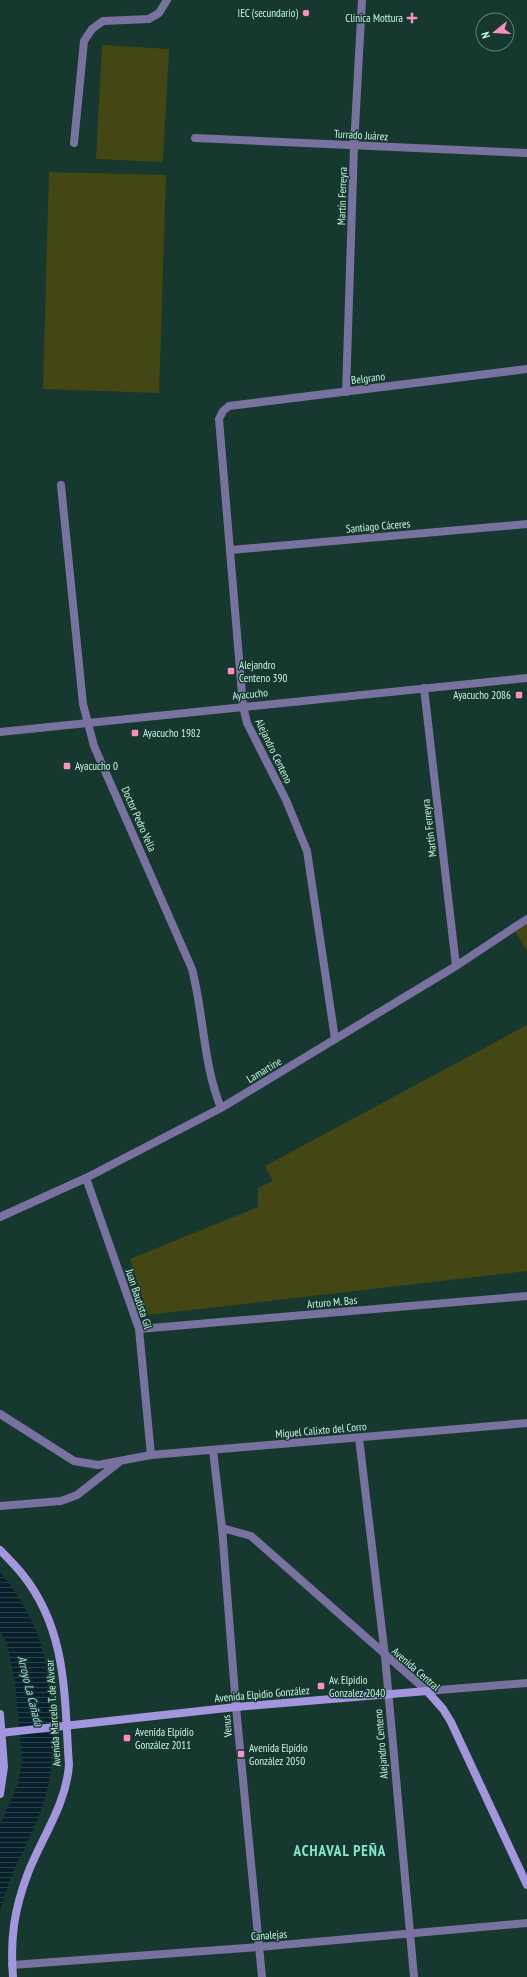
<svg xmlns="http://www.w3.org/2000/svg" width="527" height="1977" viewBox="0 0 527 1977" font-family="'PT Sans Narrow',sans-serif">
<defs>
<pattern id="water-rules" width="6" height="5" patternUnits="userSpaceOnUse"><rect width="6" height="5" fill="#07202c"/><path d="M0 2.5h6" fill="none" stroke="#2a414a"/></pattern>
</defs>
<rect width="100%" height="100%" fill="#16382e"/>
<!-- park -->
<path fill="#444713" d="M102 45 169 49 163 162 96 159Z
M49 172 166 175 159 393 43 389Z
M527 924V951L515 931Z
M527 1025V1271L148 1315 130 1259 258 1207V1188L273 1181 265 1166Z"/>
<!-- water -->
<path fill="url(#water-rules)" d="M0 1572C19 1594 36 1624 43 1652 46 1662 46 1674 48 1685 53 1724 56 1764 44 1802 31 1840 9 1873 0 1912V1825L18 1784 22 1758 15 1682 7 1643 0 1631Z"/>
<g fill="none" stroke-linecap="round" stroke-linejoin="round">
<!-- service -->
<path stroke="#79719f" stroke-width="8" d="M74 143 84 41 92 29 103 21 149 19 159 13 167 0"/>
<!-- minor -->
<path stroke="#79719f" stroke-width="8" d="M195 138 527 153
M346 392 354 146 362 0
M61 485 83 704 94 746 192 969C204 1015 203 1064 221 1108
M231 550 527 524
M424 688 456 966
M0 732 527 678
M335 1039 307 851 286 800 247 723 243 706 219 419 223 411 229 406 527 369
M86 1178 139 1329 151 1455
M0 1217 86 1178 221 1108 456 966 527 919
M139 1329 527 1296
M0 1414 74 1461 98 1465 151 1455 527 1423
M359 1438 385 1656 414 1977
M213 1450 222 1528 236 1707 262 1977
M0 1506 61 1501 77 1495 118 1463
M222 1528 251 1536 427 1691 527 1683
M12 1965 259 1947 527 1923"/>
<!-- secondary -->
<path stroke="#a395de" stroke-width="8" d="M0 1550C8 1558 16 1566 23 1575 68 1632 64 1697 69 1765 66 1805 42 1837 28 1873 14 1910 10 1938 13 1977
M0 1714 4 1767 0 1794
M0 1733 236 1707 427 1691 443 1709 451 1722 527 1885"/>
</g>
<!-- markers -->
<g fill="#fd8ec0" stroke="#16382e" stroke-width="1.5">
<circle cx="306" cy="13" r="4"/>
<path d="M410 12h4v4h4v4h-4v4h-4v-4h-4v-4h4z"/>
<rect x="227" y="667" width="8" height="8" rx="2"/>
<rect x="515" y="691" width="8" height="8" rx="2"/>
<rect x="131" y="729" width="8" height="8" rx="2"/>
<rect x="63" y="762" width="8" height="8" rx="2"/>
<rect x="317" y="1682" width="8" height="8" rx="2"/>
<rect x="123" y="1734" width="8" height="8" rx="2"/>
<rect x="237" y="1750" width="8" height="8" rx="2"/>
</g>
<g text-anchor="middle" stroke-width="3" stroke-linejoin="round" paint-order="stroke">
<!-- poi labels -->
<g font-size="11" fill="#c4f5e4" stroke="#16382e" text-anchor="start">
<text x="298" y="17" text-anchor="end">IEC (secundario)</text>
<text x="403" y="22" text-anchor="end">Clínica Mottura</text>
<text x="239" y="669">Alejandro<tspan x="239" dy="13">Centeno 390</tspan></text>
<text x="511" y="699" text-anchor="end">Ayacucho 2086</text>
<text x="143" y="737">Ayacucho 1982</text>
<text x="75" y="770">Ayacucho 0</text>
<text x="329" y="1684">Av. Elpidio<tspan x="329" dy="13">Gonzalez 2040</tspan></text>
<text x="135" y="1736">Avenida Elpídio<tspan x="135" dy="13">González 2011</tspan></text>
<text x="249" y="1752">Avenida Elpídio<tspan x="249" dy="13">González 2050</tspan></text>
</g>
<!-- street labels -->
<g font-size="11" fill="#c4f5e4" stroke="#16382e">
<text transform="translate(361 135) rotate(3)" y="4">Turrado Juárez</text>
<text transform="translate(342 196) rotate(-88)" y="4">Martín Ferreyra</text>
<text transform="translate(368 378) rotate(-7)" y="4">Belgrano</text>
<text transform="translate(378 526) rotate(-5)" y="4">Santiago Cáceres</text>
<text transform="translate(250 694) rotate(-6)" y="4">Ayacucho</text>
<text transform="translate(274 751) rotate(64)" y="4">Alejandro Centeno</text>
<text transform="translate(139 819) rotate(66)" y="4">Doctor Pedro Vella</text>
<text transform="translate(429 828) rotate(-97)" y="4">Martín Ferreyra</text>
<text transform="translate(264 1070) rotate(-31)" y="4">Lamartine</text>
<text transform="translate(139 1299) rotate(72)" y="4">Juan Bautista Gil</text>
<text transform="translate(332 1302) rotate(-5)" y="4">Arturo M. Bas</text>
<text transform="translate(321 1430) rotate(-5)" y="4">Miguel Calixto del Corro</text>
<text transform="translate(416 1669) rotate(41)" y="4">Avenida Central</text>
<text transform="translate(262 1694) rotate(-5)" y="4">Avenida Elpidio González</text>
<text transform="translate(53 1713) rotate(-94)" y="4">Avenida Marcelo T. de Alvear</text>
<text transform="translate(227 1726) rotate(-95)" y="4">Venus</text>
<text transform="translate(381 1744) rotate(-95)" y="4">Alejandro Centeno</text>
<text transform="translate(269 1935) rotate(-4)" y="4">Canalejas</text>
</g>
<!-- water labels -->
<g font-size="12" font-style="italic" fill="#b6ddf2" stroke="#16382e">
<text transform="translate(30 1691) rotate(76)" y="4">Arroyo La Cañada</text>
</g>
<!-- district labels -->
<g font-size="15" font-weight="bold" letter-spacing="1" fill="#81eacb" stroke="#16382e">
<text x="340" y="1856">ACHAVAL PEÑA</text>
</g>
</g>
<!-- north arrow -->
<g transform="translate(495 32) rotate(252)"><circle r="19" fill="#16382e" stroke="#5c8477"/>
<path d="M0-3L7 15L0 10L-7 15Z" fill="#fd8ec0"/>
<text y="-6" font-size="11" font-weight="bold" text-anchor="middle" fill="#c4f5e4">N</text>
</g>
</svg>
